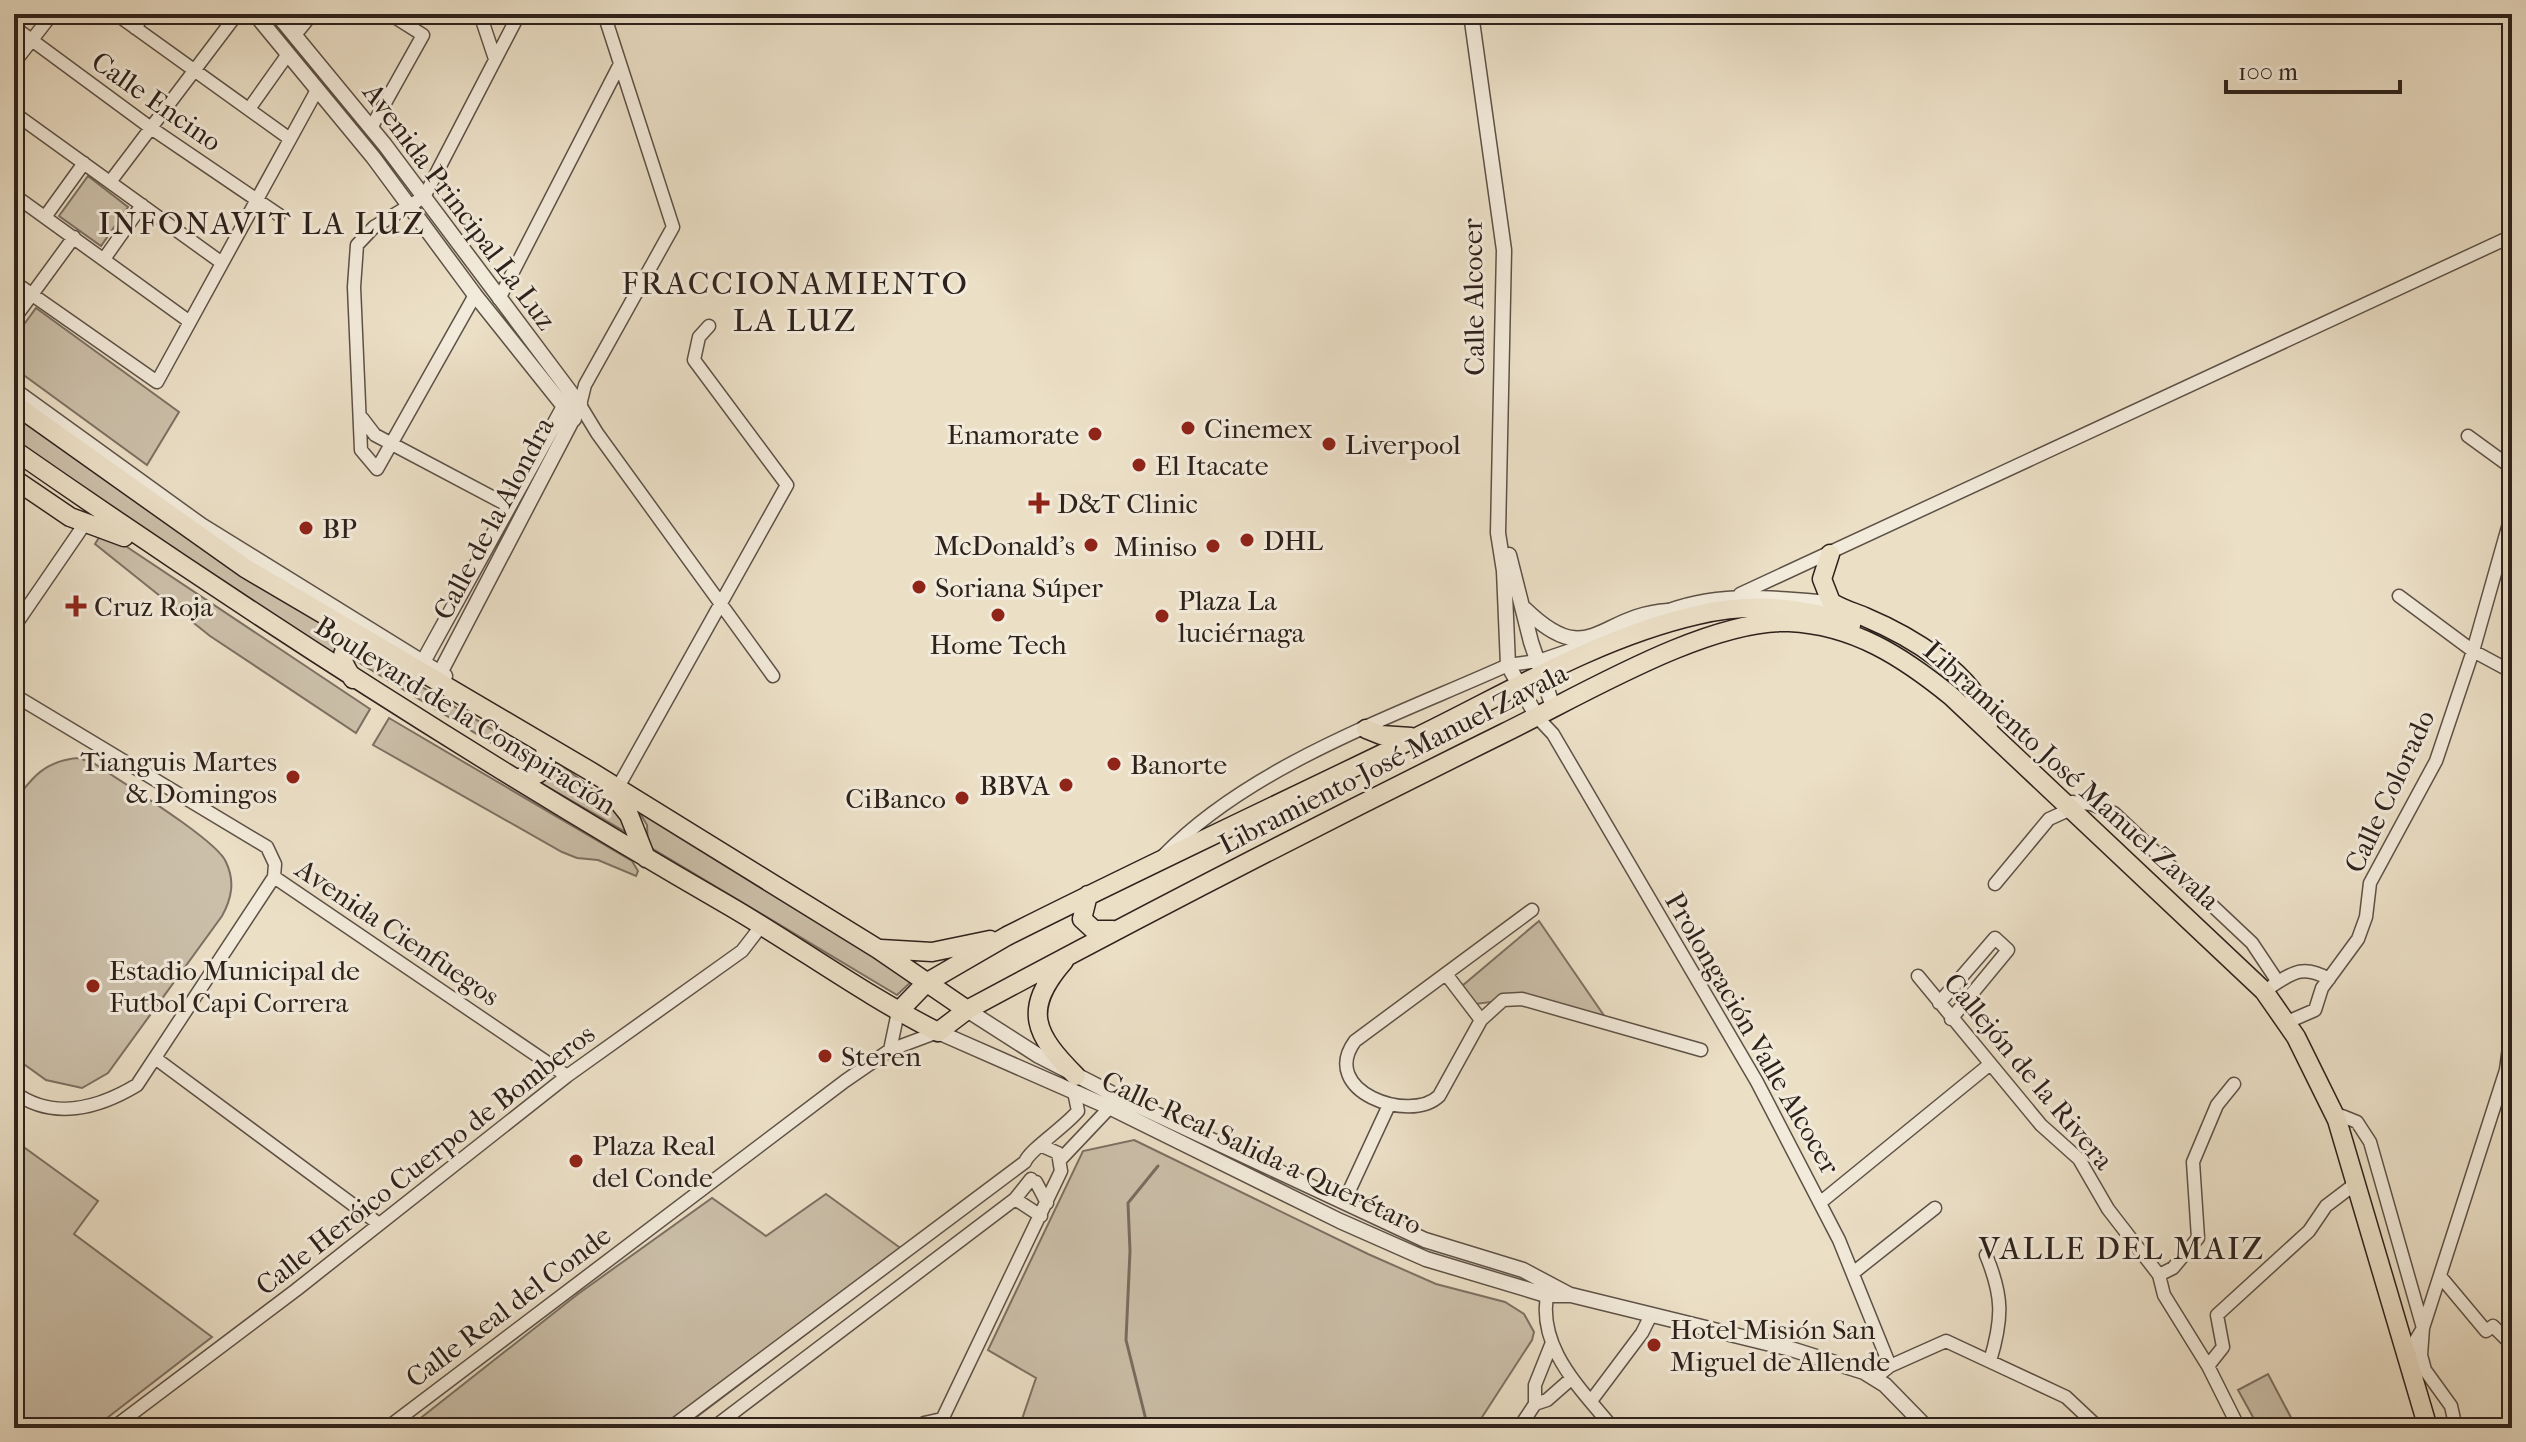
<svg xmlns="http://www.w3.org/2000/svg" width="2526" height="1442" viewBox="0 0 2526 1442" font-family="'IM FELL French Canon',serif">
<rect width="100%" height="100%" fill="#ebdfc6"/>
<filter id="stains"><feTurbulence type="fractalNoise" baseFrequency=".0025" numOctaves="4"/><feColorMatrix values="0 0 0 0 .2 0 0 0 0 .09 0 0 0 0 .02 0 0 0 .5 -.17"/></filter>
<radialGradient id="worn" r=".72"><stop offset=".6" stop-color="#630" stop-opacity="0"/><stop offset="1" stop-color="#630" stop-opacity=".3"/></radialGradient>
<!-- green -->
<path fill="#cbbfa9" stroke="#7c7062" stroke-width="2" d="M88 176 128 207 101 246 59 216Z
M36 308 179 412 147 465 14 368V338Z
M14 412 348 634 337 643 334 659 14 440Z
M103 531 370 709 356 733 210 636 95 544Z
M359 649 533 754 532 763 526 764 353 659 352 653Z
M389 718 632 861 638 871 636 876 598 860 577 858 562 852 373 745Z
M551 757 614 806 636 838 536 780Z
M79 758 95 764C120 781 217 840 226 862 235 881 232 898 222 916L108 1073 82 1088 46 1080 14 1057V802C32 777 46 760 79 758Z
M634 803 913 980 897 995 648 846 647 825Z
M1539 921 1605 1017 1533 997 1475 1004 1462 986Z
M14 1140 98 1201 74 1234 212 1337 94 1428H14Z
M1134 1140 1368 1254 1436 1284 1505 1302 1524 1314 1534 1332 1532 1340 1475 1428H1019L1036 1378 988 1350 1083 1151Z
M826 1194 910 1255 682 1428H408L578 1294 712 1198 766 1236Z
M2268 1374 2295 1425 2259 1428 2238 1390Z"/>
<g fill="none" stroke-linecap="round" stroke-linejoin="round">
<!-- stream -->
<path stroke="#796d5f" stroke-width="3" d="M1148 1428 1126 1340 1130 1251 1128 1203 1158 1166"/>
<defs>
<path id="minor" d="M116 14 290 139
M480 14 495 59
M604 14 673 227 585 385 580 405 597 433 773 676
M14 27 151 128 279 215
M135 28 144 14
M295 35 312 14
M14 63 52 14
M249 109 288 54
M14 113 222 263
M371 128 423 35 396 18
M110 182 237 14
M14 195 190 322
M45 217 84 163
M104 259 142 205
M14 282 157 382 317 90
M475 295 377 469 361 450 354 287 357 245 374 227 424 197 519 14
M499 299 620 64
M14 319 74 237
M362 418 375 435 509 506
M2468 436 2512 468
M1740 594 2512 236
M2399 596 2473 651 2512 672
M1659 614C1716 590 1771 597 1831 602
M14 627 86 522
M14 695 267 847 275 864 274 877 567 1076
M1537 717 1553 734 1757 1082 1839 1240 1890 1366
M617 789 787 485 694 360 699 337 709 326
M2072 802 2091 804 2114 813 2252 943 2278 982
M1164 855C1251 765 1395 716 1508 665L1538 661 1591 643
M1995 884 2049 819 2071 809
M1532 910 1355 1041C1318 1091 1410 1124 1439 1096L1481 1020 1503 1000 1522 999 1701 1050
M1446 974 1481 1020
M1918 976 2041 1125 2079 1159 2108 1209 2159 1275 2164 1295 2208 1366 2239 1428
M2272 986C2294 971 2305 965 2329 979
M1939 1003 1995 938 2008 950 1951 1019
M2292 1020 2315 1010 2322 988 2358 939 2366 917 2370 883 2436 761 2473 651 2512 513
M890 1050 898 1012
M155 1058 379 1224
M14 1092C53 1121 99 1108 137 1085L274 877
M2342 1116 2357 1122 2370 1142 2423 1328 2421 1355 2425 1370 2451 1406 2456 1428
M1061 1159 1114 1103
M1036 1182 1047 1203
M1015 1199 1041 1216
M1344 1202 1389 1105
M1821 1202 1989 1065
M1986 1255C2003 1296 2003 1318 1990 1361
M1853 1273 1935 1208
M2159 1275 2173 1268 2198 1238 2193 1162 2217 1105 2234 1084
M2440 1276 2486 1331 2493 1326 2511 1344
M1549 1286C1533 1344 1579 1387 1613 1428
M2411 1348 2423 1328 2506 1070 2512 1025
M2208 1366 2223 1347 2217 1315 2309 1231 2326 1206 2355 1184
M1875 1378 1890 1366 1946 1341 2066 1397 2099 1428
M1591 1401 1642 1333 1651 1315
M1535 1404 1547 1400 1572 1378
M113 1428 296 1290 567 1076 742 951 762 925
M387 1428 845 1081 890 1050 938 1032
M670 1428 1025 1162C1029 1150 1065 1127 1078 1111L1074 1092
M713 1428 1015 1199 1031 1179
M920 1428 924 1423 942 1419
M938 1428 1061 1171 1058 1153 1042 1146
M1519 1428 1535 1404V1385L1551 1345"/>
<path id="tertiary" d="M255 14 373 157 475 295 574 419
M277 14 385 145 580 405 440 673
M1471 14 1504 250 1498 533 1504 571 1508 665 1537 717
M14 390 201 525 445 676
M1509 555 1531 642 1553 707
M1525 609C1590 672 1599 615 1668 611
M423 662 567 401
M967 1010 1039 1056 1117 1096 1425 1240 1523 1270 1570 1295
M938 1032 1111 1108 1340 1221 1426 1259 1546 1295H1571L1791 1349 1864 1372 1885 1385 1927 1428"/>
<path id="primary" d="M14 404 245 568 590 771 878 949 967 1010
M14 450C247 612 485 765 731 907 801 948 866 996 938 1032L967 1010C1145 914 1324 822 1504 733 1580 696 1707 619 1789 622 1854 625 1903 657 1951 696L2264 991 2296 1037 2337 1120 2428 1428
M14 479 70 517 124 537
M1830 554 1822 579 1831 602C1842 609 1853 612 1865 617 1910 636 1974 673 1989 722
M353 679C345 666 337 657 349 644L370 643
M1366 729 1381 735 1411 737
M515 778C539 779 552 769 544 744
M610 791 629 815 646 858
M1088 895 1082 919 1094 930H1113
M881 949 932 952 990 940
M1064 961C1021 1010 1035 1035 1076 1076
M898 1012 926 983 1007 936C1142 868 1279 804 1415 738 1506 694 1597 638 1697 615 1748 603 1802 605 1851 625"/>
</defs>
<!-- minor casing -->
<use href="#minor" stroke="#5d5146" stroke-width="15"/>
<!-- tertiary casing -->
<use href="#tertiary" stroke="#5d5146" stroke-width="17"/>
<!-- primary casing -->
<use href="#primary" stroke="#2e221c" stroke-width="21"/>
<!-- minor -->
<use href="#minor" stroke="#f2eada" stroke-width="12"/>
<!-- tertiary -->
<use href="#tertiary" stroke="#f2eada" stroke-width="14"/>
<!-- primary -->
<use href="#primary" stroke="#ebdfc6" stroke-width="18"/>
</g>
<!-- markers -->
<g fill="#8f2418" stroke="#f2eada" stroke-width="3">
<circle cx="1188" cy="428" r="8"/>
<circle cx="1095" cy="434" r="8"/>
<circle cx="1329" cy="444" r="8"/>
<circle cx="1139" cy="465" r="8"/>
<path d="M1035 491h8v8h8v8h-8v8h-8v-8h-8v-8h8z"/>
<circle cx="306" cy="528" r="8"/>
<circle cx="1247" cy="540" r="8"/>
<circle cx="1091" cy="545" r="8"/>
<circle cx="1213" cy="546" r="8"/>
<circle cx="919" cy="587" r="8"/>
<path d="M72 594h8v8h8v8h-8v8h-8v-8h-8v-8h8z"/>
<circle cx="998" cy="615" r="8"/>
<circle cx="1162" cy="616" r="8"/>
<circle cx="1114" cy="764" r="8"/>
<circle cx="293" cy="777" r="8"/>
<circle cx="1066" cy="785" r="8"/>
<circle cx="962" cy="798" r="8"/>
<circle cx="93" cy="986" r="8"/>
<circle cx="825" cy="1056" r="8"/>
<circle cx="576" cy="1161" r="8"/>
<circle cx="1654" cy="1345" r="8"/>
</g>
<g text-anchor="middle" stroke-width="6" stroke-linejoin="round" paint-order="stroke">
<!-- street labels -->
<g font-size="28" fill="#2e221c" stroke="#f2eada">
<text transform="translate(157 101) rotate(35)" y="10">Calle Encino</text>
<text transform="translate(460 206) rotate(53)" y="10">Avenida Principal La Luz</text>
<text transform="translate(1473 297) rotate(-91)" y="10">Calle Alcocer</text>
<text transform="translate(493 518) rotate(-62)" y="10">Calle de la Alondra</text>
<text transform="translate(466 715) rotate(32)" y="10">Boulevard de la Conspiración</text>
<text transform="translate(1393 758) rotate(-27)" y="10">Libramiento José Manuel Zavala</text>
<text transform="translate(2072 775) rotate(42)" y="10">Libramiento José Manuel Zavala</text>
<text transform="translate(2389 791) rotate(-65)" y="10">Calle Colorado</text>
<text transform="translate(398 932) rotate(34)" y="10">Avenida Cienfuegos</text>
<text transform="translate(1753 1033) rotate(60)" y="10">Prolongación Valle Alcocer</text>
<text transform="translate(2029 1071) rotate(50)" y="10">Callejón de la Rivera</text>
<text transform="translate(1262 1152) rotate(25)" y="10">Calle Real Salida a Querétaro</text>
<text transform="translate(425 1159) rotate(-38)" y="10">Calle Heróico Cuerpo de Bomberos</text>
<text transform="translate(508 1306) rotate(-37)" y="10">Calle Real del Conde</text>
</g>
<!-- poi labels -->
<g font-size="28" fill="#2e221c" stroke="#f2eada" text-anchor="start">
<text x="1204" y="438">Cinemex</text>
<text x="1079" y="444" text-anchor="end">Enamorate</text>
<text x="1345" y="454">Liverpool</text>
<text x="1155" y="475">El Itacate</text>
<text x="1057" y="513">D&amp;T Clinic</text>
<text x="322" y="538">BP</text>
<text x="1263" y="550">DHL</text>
<text x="1075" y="555" text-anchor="end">McDonald's</text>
<text x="1197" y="556" text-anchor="end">Miniso</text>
<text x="935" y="597">Soriana Súper</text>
<text x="1178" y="610">Plaza La<tspan x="1178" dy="32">luciérnaga</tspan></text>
<text x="94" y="616">Cruz Roja</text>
<text x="998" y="654" text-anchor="middle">Home Tech</text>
<text x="277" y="771" text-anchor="end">Tianguis Martes<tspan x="277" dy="32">&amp; Domingos</tspan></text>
<text x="1130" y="774">Banorte</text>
<text x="1050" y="795" text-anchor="end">BBVA</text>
<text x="946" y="808" text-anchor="end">CiBanco</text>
<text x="109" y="980">Estadio Municipal de<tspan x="109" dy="32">Futbol Capi Correra</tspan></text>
<text x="841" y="1066">Steren</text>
<text x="592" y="1155">Plaza Real<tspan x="592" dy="32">del Conde</tspan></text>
<text x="1670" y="1339">Hotel Misión San<tspan x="1670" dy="32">Miguel de Allende</tspan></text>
</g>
<!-- quarter labels -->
<g font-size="32" letter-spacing="2" fill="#2e221c" stroke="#f2eada">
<text x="262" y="234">INFONAVIT LA LUZ</text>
<text x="795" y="294">FRACCIONAMIENTO<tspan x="795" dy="37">LA LUZ</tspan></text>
<text x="2122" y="1259">VALLE DEL MAIZ</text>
</g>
</g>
<!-- margin -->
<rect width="2526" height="1442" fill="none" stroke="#ebdfc6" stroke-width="48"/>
<rect x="16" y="16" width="2494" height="1410" fill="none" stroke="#2e221c" stroke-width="4"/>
<rect x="24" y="24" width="2478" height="1394" fill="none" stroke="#2e221c" stroke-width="2"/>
<!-- scale -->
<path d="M2226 80v12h174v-12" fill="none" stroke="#2e221c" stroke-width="4"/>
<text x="2238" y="80" font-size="24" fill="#2e221c" stroke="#f2eada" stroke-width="6" paint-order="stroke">100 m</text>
<rect width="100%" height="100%" filter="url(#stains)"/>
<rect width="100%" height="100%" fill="url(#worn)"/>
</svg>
